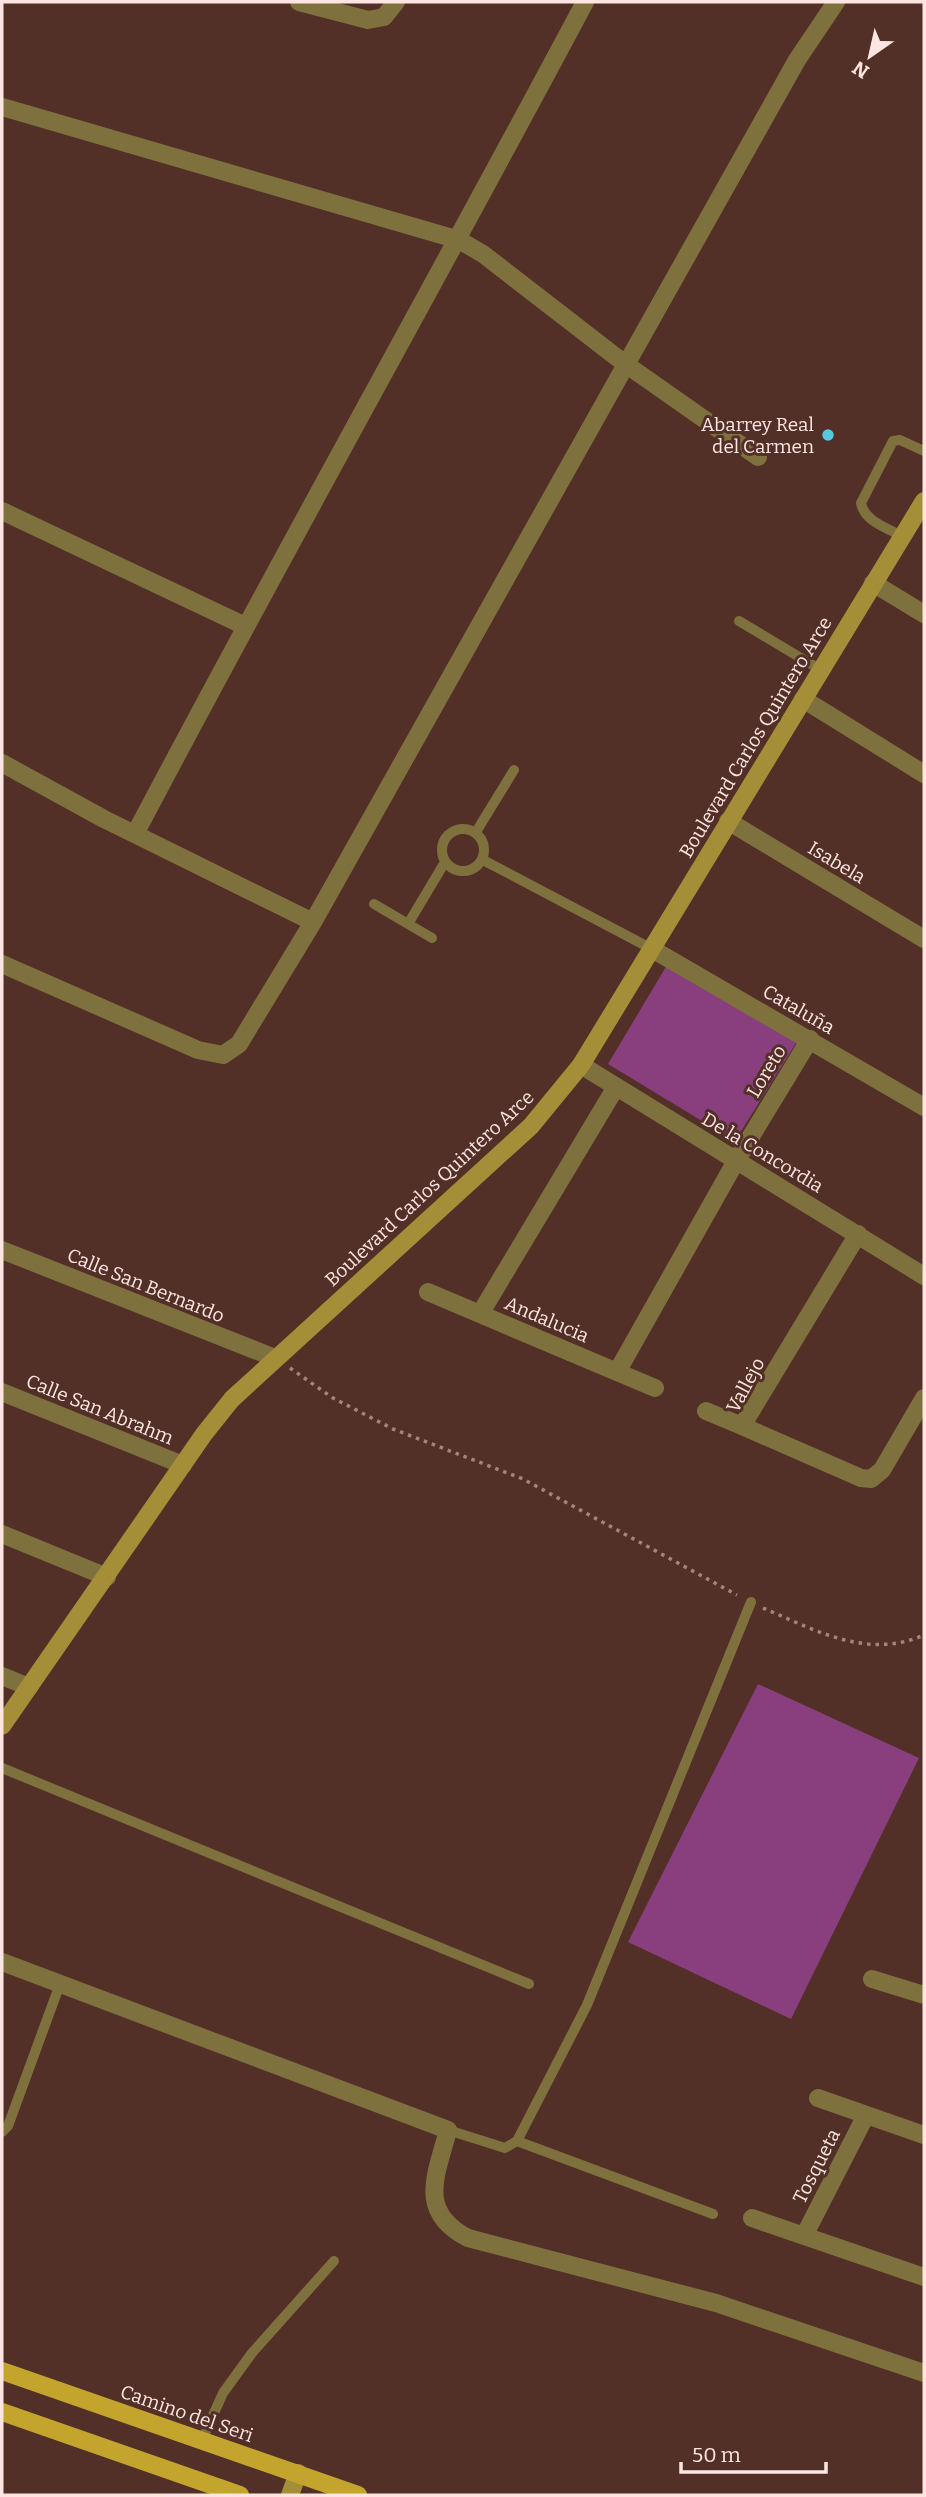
<svg xmlns="http://www.w3.org/2000/svg" width="926" height="2497" viewBox="0 0 926 2497" font-family="Bitter,serif">
<rect width="100%" height="100%" fill="#523028"/>
<!-- green -->
<path fill="#893e7d" d="M667 965 798 1040 735 1141 608 1064Z
M758 1684 919 1758 791 2019 628 1942Z"/>
<g fill="none" stroke-linecap="round" stroke-linejoin="round">
<!-- path -->
<path stroke="#a1857e" stroke-width="3.5" stroke-dasharray="3.5 5" stroke-linecap="butt" d="M290 1368 333 1398 393 1429 523 1479 737 1595
M763 1608C815 1630 867 1660 924 1635"/>
<!-- lane -->
<path stroke="#7f713e" stroke-width="10" d="M902 536C887 528 864 521 861 503L893 441 900 440 924 451
M739 621 821 670
M442 850a21 21 0 1 1 42 0a21 21 0 1 1-42 0Z
M476 832 514 770
M483 860 652 949
M374 904 432 938
M408 924 445 862
M2 1768 529 1984
M448 2130 505 2148 517 2141 587 2005 751 1602
M2 2132 8 2126 60 1984
M517 2141 713 2214
M202 2440 223 2393 252 2353 334 2261"/>
<!-- street -->
<path stroke="#7f713e" stroke-width="18" d="M299 2 368 20 384 17 396 2
M2 107 459 240 483 254 624 363 758 457
M2 511 245 626
M873 583 924 614
M803 699 924 774
M2 763 104 819 313 922
M728 821 924 939
M135 834C282 555 437 280 585 2
M652 949 924 1107
M2 964 198 1050 223 1055 239 1044 313 922 797 60 836 2
M581 1065 924 1276
M616 1087 480 1314 617 1372 736 1161 810 1039
M858 1234 742 1426 861 1478 871 1479 882 1470 924 1398
M2 1250 275 1358
M428 1292 480 1314
M617 1372 655 1388
M2 1392 183 1465
M706 1411 742 1426
M2 1534 107 1577
M2 1676 29 1687
M2 1962 448 2130C437 2174 416 2211 468 2238L716 2303 924 2373
M872 1979 924 1995
M818 2098 924 2135
M752 2218 924 2277
M804 2236 866 2115"/>
<!-- secondary -->
<path stroke="#a58e38" stroke-width="18" d="M2 1726 204 1434 232 1399 531 1126 581 1065 924 501
M290 2495 298 2473"/>
<!-- primary -->
<path stroke="#c3a42d" stroke-width="18" d="M2 2371 358 2495
M2 2412 240 2495"/>
</g>
<!-- markers -->
<circle fill="#56c9e1" stroke="#523028" stroke-width="2.5" cx="828" cy="435" r="7"/>
<g text-anchor="middle" stroke-width="6" stroke-linejoin="round" paint-order="stroke">
<!-- poi labels -->
<g font-size="19" fill="#fde6e1" stroke="#523028" text-anchor="end">
<text x="814" y="431">Abarrey Real<tspan x="814" dy="22">del Carmen</tspan></text>
</g>
<!-- street labels -->
<g font-size="19" fill="#fde6e1" stroke="#523028">
<text transform="translate(755 737) rotate(-59)" y="7">Boulevard Carlos Quintero Arce</text>
<text transform="translate(837 862) rotate(31)" y="7">Isabela</text>
<text transform="translate(799 1009) rotate(30)" y="7">Cataluña</text>
<text transform="translate(766 1071) rotate(-59)" y="7">Loreto</text>
<text transform="translate(763 1152) rotate(31)" y="7">De la Concordia</text>
<text transform="translate(429 1188) rotate(-43)" y="7">Boulevard Carlos Quintero Arce</text>
<text transform="translate(146 1285) rotate(22)" y="7">Calle San Bernardo</text>
<text transform="translate(547 1319) rotate(23)" y="7">Andalucia</text>
<text transform="translate(745 1385) rotate(-62)" y="7">Vallejo</text>
<text transform="translate(100 1409) rotate(22)" y="7">Calle San Abrahm</text>
<text transform="translate(816 2166) rotate(-63)" y="7">Tosqueta</text>
<text transform="translate(187 2413) rotate(19)" y="7">Camino del Seri</text>
</g>
</g>
<!-- border -->
<rect width="926" height="2497" fill="none" stroke="#fde6e1" stroke-width="7"/>
<!-- north arrow -->
<g transform="translate(870 56) rotate(214)" stroke="#523028" stroke-width="5" paint-order="stroke">
<path d="M0-5L12 26L0 18L-12 26Z" fill="#fde6e1"/>
<text y="-10" font-size="19" font-weight="bold" text-anchor="middle" fill="#fde6e1">N</text>
</g>
<!-- scale -->
<path d="M681 2462v10h145v-10" fill="none" stroke="#fde6e1" stroke-width="3.5"/>
<text x="692" y="2462" font-size="21" fill="#fde6e1" stroke="#523028" stroke-width="5" paint-order="stroke">50 m</text>
</svg>
